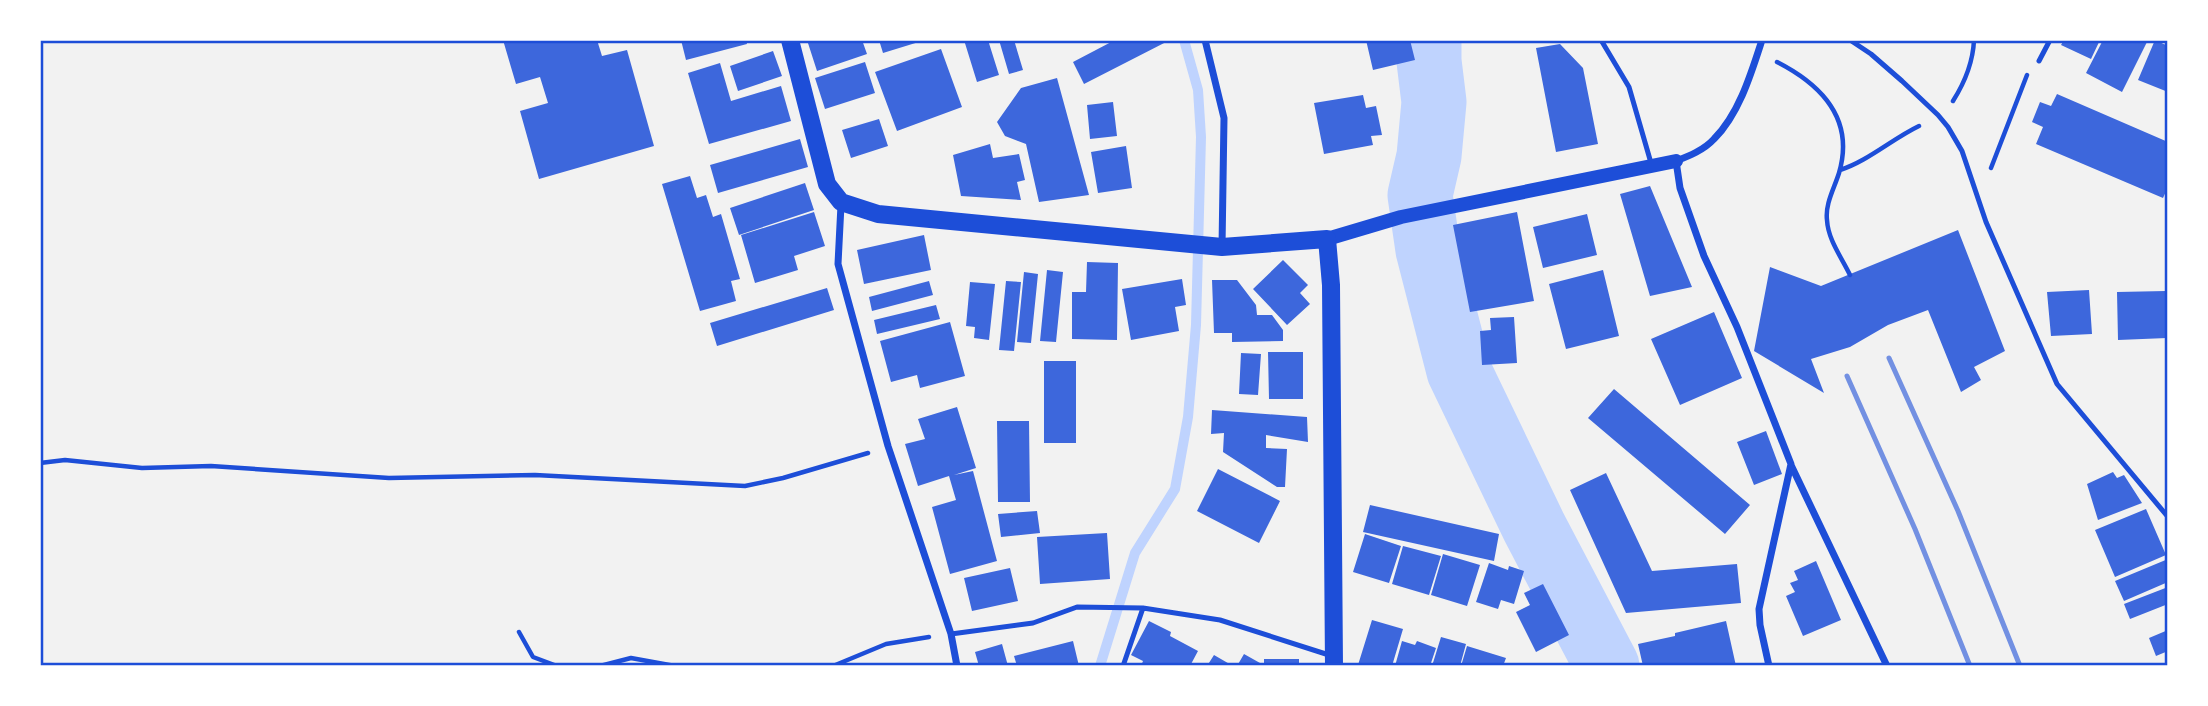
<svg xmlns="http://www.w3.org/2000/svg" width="2208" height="706" viewBox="0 0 2208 706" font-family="Quicksand,sans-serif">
<rect width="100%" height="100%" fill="#f2f2f2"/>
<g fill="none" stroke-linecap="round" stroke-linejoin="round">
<!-- stream -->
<path stroke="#bfd3fe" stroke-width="10" d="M1100 666 1135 553 1175 489 1188 417 1196 325 1201 137 1198 90 1184 40"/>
<!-- river -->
<path stroke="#bfd3fe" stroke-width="65" d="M1429 40V61L1434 102 1429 156 1420 195 1428 250 1459 371 1534 527 1607 666"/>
</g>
<!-- building -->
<path fill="#3d67dc" d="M503 40H597L602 56 627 50 654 146 539 179 520 111 548 103 540 77 516 84Z
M681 40H746L747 44 686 60Z
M807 40H862L867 54 817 71Z
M879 40H922V41L883 53Z
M964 40H988L999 75 977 82Z
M999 40H1014L1023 70 1009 74Z
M1115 40H1170L1084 84 1073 62Z
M1366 40H1410L1415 60 1373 70Z
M2064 40H2100L2091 59 2061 45Z
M2103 40H2148L2122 92 2086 73Z
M2155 40 2168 46V92L2138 80Z
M1560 44 1583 68 1598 144 1556 152 1536 48Z
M941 49 962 107 897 131 875 72Z
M773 51 782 76 738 91 730 66Z
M865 62 875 93 825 109 815 78Z
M720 63 731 101 781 86 791 121 709 144 688 73Z
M1057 78 1089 195 1039 202 1026 144 1005 136 997 122 1021 88Z
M2057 94 2168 142V187L2163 198 2036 144 2043 127 2032 122 2040 102 2051 106Z
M1363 95 1366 108 1376 106 1382 135 1371 136 1373 145 1324 154 1314 103Z
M1113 102 1117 136 1090 139 1087 105Z
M879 119 888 146 851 158 842 130Z
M800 139 808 167 718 193 710 165Z
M990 144 993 158 1019 154 1025 180 1017 182 1021 200 961 196 953 155Z
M1126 146 1132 188 1098 193 1091 152Z
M690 176 697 198 706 195 713 217 721 214 740 279 731 281 736 301 700 311 662 184Z
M805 183 814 210 739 235 730 208Z
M1650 186 1692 287 1650 296 1620 194Z
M814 212 825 246 794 256 798 270 755 283 741 235Z
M1517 212 1534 301 1470 312 1453 225Z
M1587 214 1597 255 1543 268 1533 227Z
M1958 230 2005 351 1974 367 1981 380 1961 392 1928 310 1888 325 1850 347 1811 359 1824 393 1754 351 1770 267 1821 286Z
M924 235 931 270 864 284 857 250Z
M1283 260 1308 285 1300 293 1310 304 1287 325 1253 289Z
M1087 262 1118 263 1117 340 1072 339V292H1086Z
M1047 270 1063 272 1056 342 1040 341Z
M1603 270 1619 336 1566 349 1549 284Z
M1024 272 1038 274 1031 343 1017 342Z
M1182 279 1186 305 1175 307 1179 331 1131 340 1122 289Z
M1212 280H1237L1256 305 1257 315H1272L1283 330V341L1232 342V333H1214Z
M929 281 933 295 872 311 869 297Z
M1006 281 1021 282 1014 351 999 350Z
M970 282 995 284 989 340 974 338 975 327 966 326Z
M827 288 834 310 717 346 710 323Z
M2089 290 2092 334 2051 336 2047 292Z
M2166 291 2167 338 2118 340 2117 292Z
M936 305 940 319 877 334 874 320Z
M1714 312 1742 378 1680 405 1651 339Z
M1514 317 1517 363 1482 365 1480 331 1491 330 1490 318Z
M950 322 965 376 920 388 917 375 891 382 880 341Z
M1268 352H1303V399H1269Z
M1241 353 1261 354 1258 395 1239 394Z
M1044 361H1076V443H1044Z
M1614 389 1750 505 1725 534 1588 418Z
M957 407 976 468 954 475 973 471 997 561 950 574 932 507 956 500 949 476 918 486 905 444 925 439 918 419Z
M1212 410 1307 417 1308 442 1266 435V448L1287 449 1285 487H1277L1223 452 1224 433 1211 434Z
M997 421H1029L1030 502H998Z
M1766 431 1782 474 1754 485 1737 442Z
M1218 469 1280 501 1259 543 1197 511Z
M2113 472 2117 478 2124 475 2142 503 2098 520 2087 484Z
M1606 473 1652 571 1737 564 1741 603 1626 613 1570 490Z
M1370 505 1499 534 1494 561 1363 532Z
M2146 509 2166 555 2115 577 2095 530Z
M1037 511 1040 533 1001 537 998 514Z
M1107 533 1110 579 1040 584 1037 537Z
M1365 534 1401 546 1389 583 1353 572Z
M1403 546 1441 556 1429 595 1392 584Z
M1443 554 1480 565 1467 606 1431 595Z
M2168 559V582L2124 601 2115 581Z
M1816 561 1841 620 1803 636 1786 596 1795 592 1790 583 1798 580 1794 571Z
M1489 563 1508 570 1509 566 1524 571 1514 604 1501 600 1498 609 1476 602Z
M1010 568 1018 601 972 611 964 578Z
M1543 584 1569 635 1536 652 1516 612 1530 605 1524 593Z
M2168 587V604L2130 619 2124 604Z
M1372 620 1403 629 1392 666 1358 665Z
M1149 621 1171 632 1170 636 1198 651 1190 666H1141L1143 661 1131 655Z
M1726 621 1736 666H1643L1638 644 1675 636V633Z
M2168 630V651L2156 656 2149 638Z
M1441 637 1466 644 1460 666H1432Z
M1073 641 1079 666H1017L1014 656Z
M1402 641 1415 645 1417 641 1436 648 1430 666H1395Z
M1002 644 1008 666H979L975 652Z
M1467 646 1506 658 1503 666H1461Z
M1244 654 1260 663 1259 666H1237Z
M1214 655 1233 666H1207Z
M1264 659H1299V666H1264Z"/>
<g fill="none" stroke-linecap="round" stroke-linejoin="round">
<!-- path -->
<path stroke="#1d4ed8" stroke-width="4.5" d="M1777 62C1822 85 1855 119 1839 173 1834 189 1825 204 1827 220 1828 240 1842 258 1850 275
M1953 101C1965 82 1973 63 1974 40
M1991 168 2027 75
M1840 170C1868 161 1892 139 1919 126
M40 463 65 460 142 468 211 466 389 478 535 475 745 486 783 478 868 453
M519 632 533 657 557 666
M600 666 631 658 675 666
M833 666 886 644 929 637"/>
<!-- service -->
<path stroke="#1d4ed8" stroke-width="5" d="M1601 40 1629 87 1651 163
M1850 40 1871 54 1902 81 1938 115 1948 127 1962 151 1986 222 2057 384 2168 517
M2039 61 2050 40
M951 634 1033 623 1077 607 1143 608 1220 620 1329 655
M1123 666 1143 608"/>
<!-- minor -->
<path stroke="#1d4ed8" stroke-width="7" d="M1205 40 1224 118 1222 247
M1762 40C1751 74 1739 114 1714 139 1704 150 1689 156 1676 161L1680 188 1704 256 1737 327 1791 464 1759 609 1760 625 1769 666
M841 205 838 264 888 446 951 634 957 666
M1791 465 1887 666"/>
<!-- secondary -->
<path stroke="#1d4ed8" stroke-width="14" d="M1327 239 1401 217 1676 161"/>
<!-- primary -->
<path stroke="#1d4ed8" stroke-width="18" d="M790 40 827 184 841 202 878 214 1222 247 1327 239 1331 285 1334 666"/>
<!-- rail -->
<path stroke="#7290e2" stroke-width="5" d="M1889 358 1958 511 2020 666
M1847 376 1915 529 1970 666"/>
</g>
<!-- border -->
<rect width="2208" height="706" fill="none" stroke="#ffffff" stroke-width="84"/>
<rect x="42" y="42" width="2124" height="622" fill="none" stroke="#1d4ed8" stroke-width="2.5"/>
</svg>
